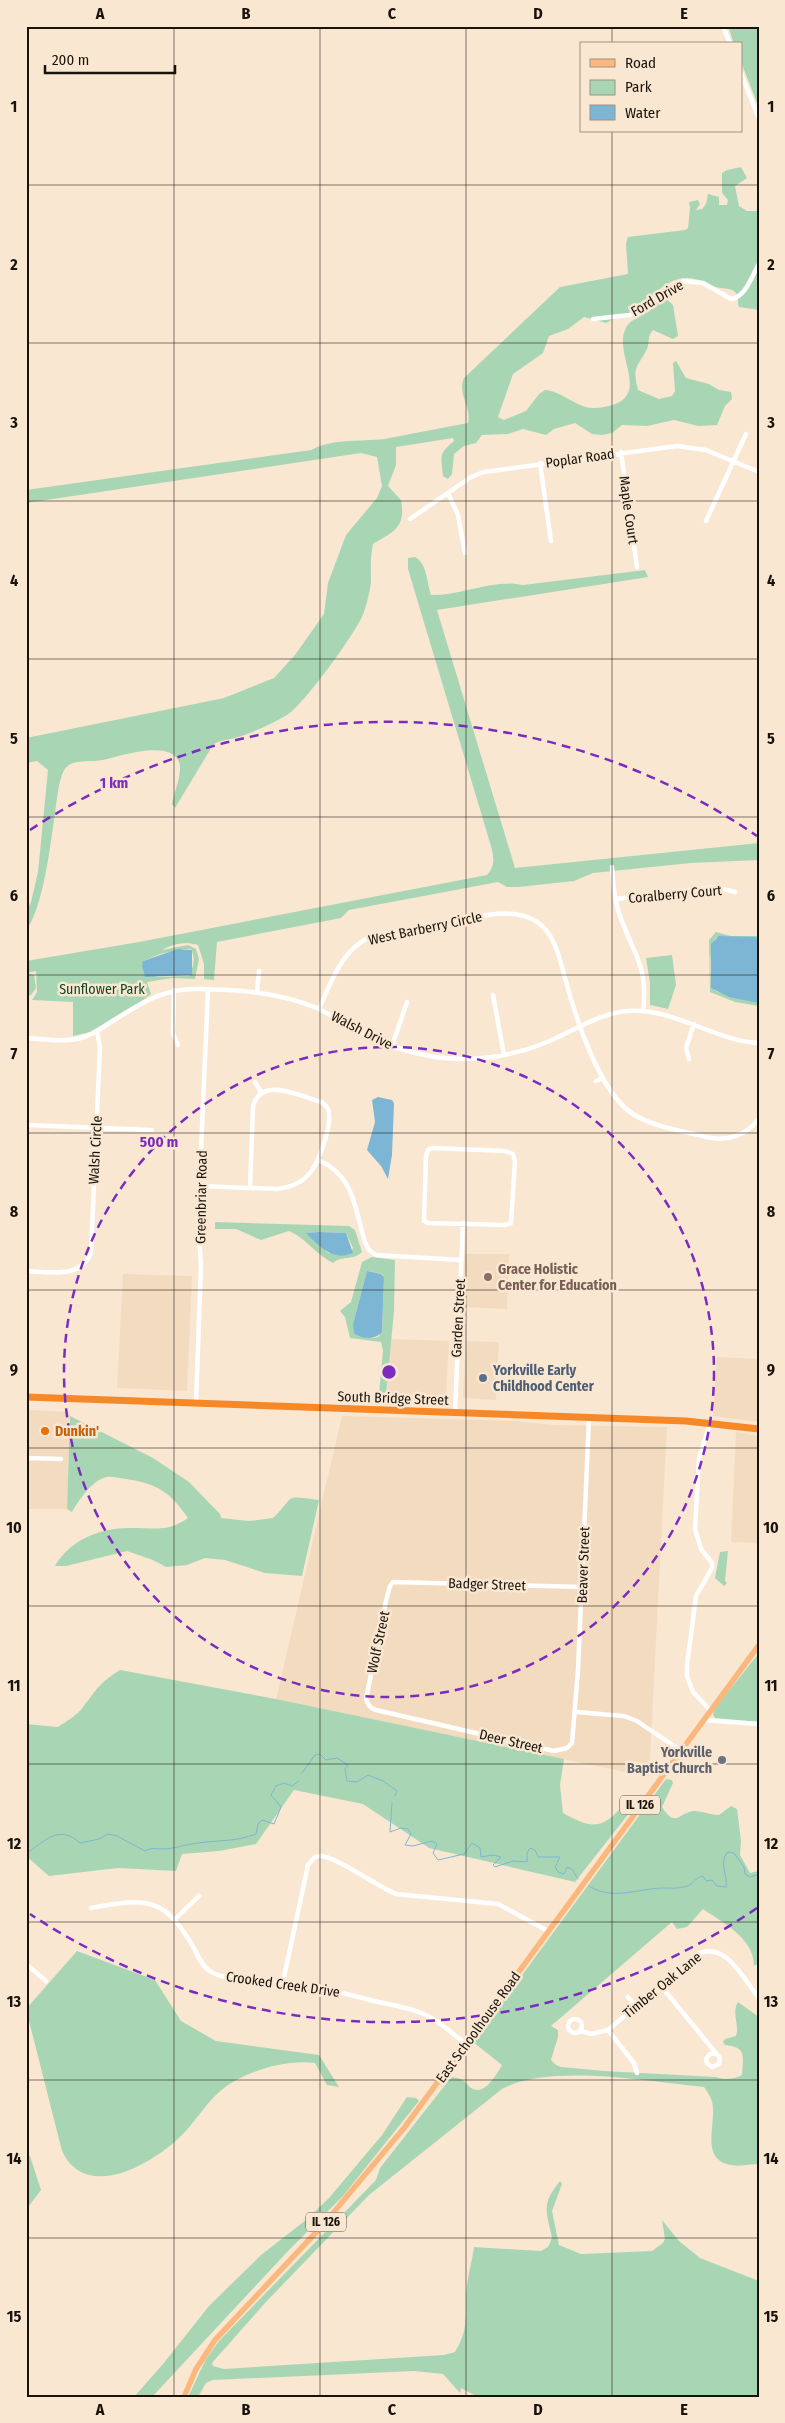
<svg xmlns="http://www.w3.org/2000/svg" width="785" height="2423" viewBox="0 0 785 2423" font-family="'Fira Sans Condensed',sans-serif">
<rect width="100%" height="100%" fill="#fae7d2"/>
<!-- built -->
<path fill="#f3dbc0" d="M465 1254H509L507 1309 462 1307Z
M123 1274 192 1276 187 1391 117 1388Z
M389 1339 449 1341 446 1397 387 1395Z
M466 1341 499 1342 496 1400 464 1398 463 1396Z
M717 1357 759 1359V1422L713 1416Z
M26 1410 70 1412 67 1509H26Z
M342 1416 517 1421 553 1425 667 1427 649 1777 276 1699Z
M736 1432 759 1436V1543L731 1542Z"/>
<!-- green -->
<path fill="#a8d6b4" fill-rule="evenodd" d="M728 26H759V108L741 62V44H734Z
M741 167 747 178 735 186 739 206 747 211H759V261L749 279 750 280 759 268V310L739 307C737 303 739 299 737 295 733 286 721 290 713 286 691 275 678 274 657 291 651 295 648 303 641 307 630 314 618 316 606 323L584 317 568 329 549 336 543 353 513 374 498 417 504 420 526 411 539 394 545 390C562 391 578 409 594 408 659 404 613 358 625 330 628 320 640 317 648 312 655 307 655 299 664 297L673 305 678 336 673 339 653 330C647 336 650 342 647 349 637 369 632 365 638 390L659 399 672 396 675 391 673 363 676 361 686 378 709 384 719 390 731 392 732 399 725 406 717 425 698 426 674 420 647 426 622 425 612 433 602 435 592 434 575 423 554 429 546 435 523 429 508 434 482 435 476 443 464 446 454 454 452 474 448 479 443 476C441 456 438 454 454 441L453 438 396 447V465L388 486 401 500C406 528 394 531 373 544 370 558 371 569 371 582 370 591 367 603 364 612 359 629 302 707 287 715 272 724 252 733 235 738 227 740 220 740 213 745L175 808 172 804C174 792 183 773 179 762 170 739 120 756 103 760 93 762 76 760 69 765 62 770 61 778 59 786 53 820 46 907 26 930V911L31 902 38 872 48 770 37 761 26 763V738L224 698 274 678 295 655 324 614 328 583 346 535 377 498 382 486 377 457 361 453 26 503V490L311 450C333 438 360 442 384 439 412 434 440 428 468 423 472 408 457 394 464 378L560 287 628 274 626 243 628 237 685 230 688 228 690 208 689 202 698 200 700 204 696 210 702 209 706 204 708 194 719 197V205H727L728 200 722 193V173L727 170Z
M415 557C427 563 427 583 431 595 459 596 496 578 523 585L645 570 648 577 437 610 515 868 759 843V860L691 863 593 873 574 881 519 887H507L498 882 349 910 341 918 217 942 214 980 204 979V964L198 945C186 941 172 944 162 950L188 945 196 949 199 959 195 979 172 978 147 982 151 994 143 1000 90 1032 73 1036V1002L32 1000 37 992 36 971 27 973 34 975 36 988 31 995 26 996V993L29 992 28 978H26V961L139 942 487 875C498 863 492 851 488 836L408 569V558ZM184 949H191C196 958 193 968 189 976L157 977 143 971V961L160 954Z
M716 932 731 936H759V939L755 937 716 938C708 948 711 974 711 988L718 992 759 1003V1006L735 1002 710 992 709 940Z
M672 955 676 985 668 1009 650 1005V983L646 958Z
M215 1222 349 1226 355 1230 362 1252C353 1261 342 1255 333 1263 316 1255 306 1238 289 1231L261 1240 236 1229H215ZM319 1232 346 1233 353 1248 349 1255 328 1253 307 1233Z
M372 1257 395 1260 394 1311 386 1396 380 1395 379 1393 383 1351 381 1342 350 1338 345 1317 340 1311 351 1302 362 1262ZM367 1271 382 1274 384 1277 382 1332 378 1337 372 1338 353 1324Z
M70 1416 153 1458 189 1482 220 1514 221 1518 249 1521 273 1518C296 1496 282 1495 319 1500L302 1576 265 1573 225 1560 205 1558 187 1565 166 1567 153 1560 127 1551 66 1566H55C70 1539 103 1527 132 1528 156 1528 168 1532 188 1518 170 1492 158 1484 126 1479 121 1479 113 1476 107 1477 92 1480 79 1500 72 1512L67 1509Z
M728 1551 725 1581 727 1583 724 1586 715 1578 720 1552Z
M759 1653V1722L715 1718 713 1714 715 1708Z
M120 1670 276 1699 564 1759 560 1785 563 1813C598 1833 605 1826 629 1799L633 1800 634 1807 575 1882 429 1848 363 1804 294 1790 256 1844 219 1851 182 1854 176 1871 118 1868 49 1876 26 1856V1724L58 1727C65 1722 78 1715 83 1707 98 1688 98 1684 120 1670Z
M666 1779 672 1780 673 1783 662 1807C676 1829 679 1812 694 1811 702 1811 711 1815 719 1815L731 1806 737 1809 741 1841 740 1855 750 1873 759 1871V1963L754 1966C754 1938 723 1923 703 1909L687 1927 677 1929 672 1922 551 2026 558 2030V2037L551 2060 556 2065 561 2067 604 2071 716 2077C723 2080 736 2079 742 2075 743 2056 747 2047 725 2045L723 2042 725 2039 736 2036C740 2025 731 2013 738 2002L759 2017V2164C750 2164 739 2167 731 2165 702 2160 714 2130 713 2109 713 2100 709 2094 704 2087 650 2082 550 2063 502 2089L369 2195 265 2303 212 2363 213 2366 224 2369 444 2355 455 2352C467 2333 466 2319 466 2297 466 2281 472 2263 474 2247L541 2251 548 2247 552 2238C547 2212 540 2205 560 2181L562 2184 552 2211 559 2245 581 2254 652 2251 663 2243 665 2239 662 2220 679 2241 700 2258 759 2281V2397H482L474 2395 461 2388 460 2393 443 2374 414 2371 213 2380 206 2383 198 2397H188L206 2359 219 2341 376 2180 380 2168 449 2080 453 2077C467 2079 464 2084 473 2089 486 2095 497 2073 502 2065L473 2042Z
M77 1951 155 1980 181 2021 216 2041 319 2055 339 2087 327 2085 315 2063C287 2059 251 2070 228 2085 209 2098 199 2117 184 2133 156 2162 87 2204 62 2151L26 2009Z
M407 2097 416 2098 419 2101 343 2196 289 2250 152 2397H134L163 2364 209 2306 261 2255 306 2220 329 2198 382 2135Z
M26 2153 30 2156 41 2190 26 2210Z"/>
<!-- water -->
<path fill="#7db6d5" d="M719 936 755 937 759 939V1003L729 997 711 988V944Z
M178 949 192 950V975L145 977 142 966 143 961Z
M378 1097 392 1100 394 1103 392 1155 388 1179 381 1166 367 1150 375 1122 372 1100Z
M319 1232 346 1233 353 1253C333 1262 319 1246 306 1233Z
M367 1271 381 1274 384 1277 382 1332C376 1340 360 1339 354 1333L353 1324Z"/>
<g fill="none" stroke-linecap="round" stroke-linejoin="round">
<!-- stream -->
<path stroke="#7db6d5" stroke-width="1" d="M302 1773 315 1755 320 1754 326 1760 337 1758 348 1765 345 1769 347 1781 357 1782 368 1775 383 1781 397 1791 395 1796
M392 1803 390 1832 401 1828 408 1829 411 1834 405 1845 413 1846 432 1841 437 1844 433 1853 438 1860 464 1854 472 1843 480 1848 481 1857 493 1855 501 1857 493 1865 495 1867 513 1861 527 1862V1853L530 1848 535 1850 538 1857H560L555 1867 558 1872 564 1874 567 1867 572 1869 578 1879
M26 1851H30C47 1839 60 1825 80 1843L99 1839 108 1834 117 1836 145 1851C153 1847 155 1849 163 1849 174 1849 187 1844 198 1843 219 1840 235 1842 256 1834L258 1824 262 1820 274 1824 281 1807 271 1795 276 1786 284 1783 292 1786 299 1781
M589 1886C611 1900 635 1890 660 1888 668 1888 679 1889 687 1886 693 1884 696 1877 703 1876L706 1881 712 1880 717 1886 726 1887C728 1874 718 1863 728 1852L734 1853 744 1867 745 1874 750 1877 759 1874"/>
<!-- minor -->
<path stroke="#fff" stroke-width="4.5" d="M723 26 730 44
M741 73 759 119
M593 319 630 315 644 308 683 281 703 283 731 299C746 297 752 275 759 264
M621 452 637 567
M540 463 551 541
M448 493 458 515 465 553
M410 519 471 477 484 472 677 446 706 450 759 472
M706 521 746 434
M612 867C613 882 614 899 619 913 632 952 649 966 643 1011
M616 899 715 887 735 892
M174 990 173 1033 178 1045
M257 992 259 971
M493 995 504 1055
M319 1009C332 979 345 941 381 934 395 932 409 932 423 930 457 925 505 901 537 922 554 933 559 956 564 974 574 1013 599 1093 633 1114 653 1127 683 1131 706 1137 726 1142 747 1136 759 1118
M26 1038C45 1039 66 1043 84 1037 94 1034 102 1028 111 1022 142 1003 162 988 200 989 239 990 277 992 314 1007 329 1013 343 1023 358 1031 382 1044 408 1053 435 1057 472 1062 510 1057 545 1043 572 1032 599 1013 628 1011 675 1008 715 1041 759 1043
M392 1046 407 1002
M689 1059 686 1048 694 1024
M596 1081 603 1078
M255 1082 261 1092
M26 1125 152 1130
M432 1148 505 1151 513 1154 515 1161 511 1223 505 1225 428 1223 424 1221 426 1156 428 1150Z
M318 1160C355 1176 354 1207 365 1242L369 1250 376 1255 461 1260
M200 1186 277 1189C290 1187 300 1184 309 1174 318 1165 331 1127 329 1115 329 1108 326 1105 321 1102 300 1096 260 1075 253 1107L250 1188
M26 1271C49 1272 81 1279 91 1253L100 1047 97 1032
M196 1404 201 1266 198 1220 208 989
M455 1413 463 1223
M26 1458 61 1459
M582 1587 393 1582 390 1586 386 1601 366 1699C368 1705 370 1708 376 1710L554 1751 567 1748 572 1743 578 1670 589 1418
M710 1710 693 1692 687 1676V1665L696 1596 712 1568V1563L701 1549 695 1529 699 1458 710 1423
M576 1712 624 1716 637 1721 680 1750
M703 1720 759 1724
M91 1908C148 1897 165 1897 195 1950 199 1959 204 1969 213 1973 233 1982 260 1979 281 1982 312 1985 344 1993 374 2001 389 2004 405 2007 419 2012 436 2018 451 2033 466 2044
M175 1919 199 1896
M26 1964 46 1981
M283 1982 308 1865C312 1860 314 1856 320 1856 334 1855 378 1887 396 1894L498 1904 548 1931
M661 1986 720 2058 719 2064 712 2067 707 2063 706 2059 710 2054H714
M628 1997 635 2005
M568 2026a7 7 0 1 1 14 0a7 7 0 1 1-14 0Z
M608 2030 634 2063 637 2073
M580 2031 591 2034 608 2030 698 1954C725 1940 744 1980 759 1998"/>
<!-- major -->
<path stroke="#fab87e" stroke-width="5.5" d="M184 2397 196 2369 215 2340 323 2225 404 2128 759 1645"/>
<!-- highway -->
<path stroke="#f78828" stroke-width="7" d="M26 1397 686 1421 759 1429"/>
</g>
<!-- grid -->
<path fill="none" stroke="#19130b" stroke-width="1" stroke-opacity="0.55" d="M174 26V2397M320 26V2397M466 26V2397M612 26V44M612 131V2397M26 185H759M26 343H759M26 501H759M26 659H759M26 817H759M26 975H759M26 1133H759M26 1290H759M26 1448H759M26 1606H759M26 1764H759M26 1922H759M26 2080H759M26 2238H759"/>
<!-- distance rings -->
<g fill="none" stroke="#7b2cbf" stroke-width="2.5" stroke-dasharray="9 6">
<circle cx="389" cy="1372" r="325"/>
<path d="M757 1908A650 650 0 0 1 30 1914M30 830A650 650 0 0 1 757 836"/>
</g>
<!-- markers -->
<circle fill="#8d6e63" stroke="#fae7d2" stroke-width="2" cx="488" cy="1277" r="5"/>
<circle fill="#5c6f8a" stroke="#fae7d2" stroke-width="2" cx="483" cy="1378" r="5"/>
<circle fill="#e8710a" stroke="#fae7d2" stroke-width="2" cx="45" cy="1431" r="5"/>
<circle fill="#6b7280" stroke="#fae7d2" stroke-width="2" cx="722" cy="1760" r="5"/>
<g text-anchor="middle" stroke-width="5" stroke-linejoin="round" paint-order="stroke">
<!-- shield labels -->
<g fill="#fae7d2" stroke="#5c5347" stroke-width="1">
<rect x="620" y="1795.5" width="40" height="19" rx="4"/>
<rect x="306" y="2212.5" width="40" height="19" rx="4"/>
</g>
<g font-size="12" font-weight="bold" fill="#19130b">
<text x="640" y="1809">IL 126</text>
<text x="326" y="2226">IL 126</text>
</g>
<!-- street labels -->
<g font-size="14" fill="#19130b" stroke="#fae7d2">
<text transform="translate(657 298) rotate(-30)" y="5">Ford Drive</text>
<text transform="translate(580 458) rotate(-8)" y="5">Poplar Road</text>
<text transform="translate(629 510) rotate(82)" y="5">Maple Court</text>
<text transform="translate(675 894) rotate(-5)" y="5">Coralberry Court</text>
<text transform="translate(425 928) rotate(-12)" y="5">West Barberry Circle</text>
<text transform="translate(362 1030) rotate(27)" y="5">Walsh Drive</text>
<text transform="translate(95 1150) rotate(-87)" y="5">Walsh Circle</text>
<text transform="translate(201 1197) rotate(-89)" y="5">Greenbriar Road</text>
<text transform="translate(458 1318) rotate(-87)" y="5">Garden Street</text>
<text transform="translate(393 1398) rotate(2)" y="5">South Bridge Street</text>
<text transform="translate(583 1565) rotate(-88)" y="5">Beaver Street</text>
<text transform="translate(487 1584) rotate(2)" y="5">Badger Street</text>
<text transform="translate(378 1642) rotate(-78)" y="5">Wolf Street</text>
<text transform="translate(511 1741) rotate(13)" y="5">Deer Street</text>
<text transform="translate(283 1984) rotate(8)" y="5">Crooked Creek Drive</text>
<text transform="translate(662 1985) rotate(-39)" y="5">Timber Oak Lane</text>
<text transform="translate(478 2027) rotate(-54)" y="5">East Schoolhouse Road</text>
</g>
<!-- park labels -->
<g font-size="14" fill="#0d4826" stroke="#fae7d2">
<text x="102" y="994">Sunflower Park</text>
</g>
<!-- education labels -->
<g font-size="14" font-weight="bold" fill="#785e54" stroke="#fae7d2" text-anchor="start">
<text x="498" y="1274">Grace Holistic<tspan x="498" dy="16">Center for Education</tspan></text>
</g>
<!-- service labels -->
<g font-size="14" font-weight="bold" fill="#4e5e75" stroke="#fae7d2" text-anchor="start">
<text x="493" y="1375">Yorkville Early<tspan x="493" dy="16">Childhood Center</tspan></text>
</g>
<!-- food labels -->
<g font-size="14" font-weight="bold" fill="#c56008" stroke="#fae7d2" text-anchor="start">
<text x="55" y="1436">Dunkin'</text>
</g>
<!-- worship labels -->
<g font-size="14" font-weight="bold" fill="#5b616d" stroke="#fae7d2" text-anchor="end">
<text x="712" y="1757">Yorkville<tspan x="712" dy="16">Baptist Church</tspan></text>
</g>
</g>
<circle cx="389" cy="1372" r="8" fill="#7b2cbf" stroke="#fae7d2" stroke-width="2.5"/>
<g font-size="15" text-anchor="middle" font-weight="bold" fill="#7b2cbf" stroke="#fae7d2" stroke-width="5" stroke-linejoin="round" paint-order="stroke">
<text x="114" y="788">1 km</text>
<text x="159" y="1147">500 m</text>
</g>
<!-- border -->
<rect width="785" height="2423" fill="none" stroke="#fae7d2" stroke-width="55"/>
<!-- legend -->
<rect x="580" y="42" width="162" height="90" fill="#fae7d2" stroke="#a09282"/>
<rect x="590" y="59" width="25" height="8" fill="#fab87e" stroke="#a09282"/>
<text x="625" y="68" font-size="15" fill="#19130b">Road</text>
<rect x="590" y="80" width="25" height="15" fill="#a8d6b4" stroke="#a09282"/>
<text x="625" y="92" font-size="15" fill="#19130b">Park</text>
<rect x="590" y="105" width="25" height="15" fill="#7db6d5" stroke="#a09282"/>
<text x="625" y="118" font-size="15" fill="#19130b">Water</text>
<!-- scale -->
<path d="M45 65v8h130v-8" fill="none" stroke="#19130b" stroke-width="2.5"/>
<text x="52" y="65" font-size="15" fill="#19130b" stroke="#fae7d2" stroke-width="4" paint-order="stroke">200 m</text>
<rect x="28" y="28" width="730" height="2368" fill="none" stroke="#19130b" stroke-width="2"/>
<g font-size="16" text-anchor="middle" font-weight="bold" fill="#19130b">
<text x="100" y="19">A</text>
<text x="246" y="19">B</text>
<text x="392" y="19">C</text>
<text x="538" y="19">D</text>
<text x="684" y="19">E</text>
<text x="14" y="112">1</text>
<text x="771" y="112">1</text>
<text x="14" y="270">2</text>
<text x="771" y="270">2</text>
<text x="14" y="428">3</text>
<text x="771" y="428">3</text>
<text x="14" y="586">4</text>
<text x="771" y="586">4</text>
<text x="14" y="744">5</text>
<text x="771" y="744">5</text>
<text x="14" y="901">6</text>
<text x="771" y="901">6</text>
<text x="14" y="1059">7</text>
<text x="771" y="1059">7</text>
<text x="14" y="1217">8</text>
<text x="771" y="1217">8</text>
<text x="14" y="1375">9</text>
<text x="771" y="1375">9</text>
<text x="14" y="1533">10</text>
<text x="771" y="1533">10</text>
<text x="14" y="1691">11</text>
<text x="771" y="1691">11</text>
<text x="14" y="1849">12</text>
<text x="771" y="1849">12</text>
<text x="14" y="2007">13</text>
<text x="771" y="2007">13</text>
<text x="14" y="2164">14</text>
<text x="771" y="2164">14</text>
<text x="14" y="2322">15</text>
<text x="771" y="2322">15</text>
<text x="100" y="2415">A</text>
<text x="246" y="2415">B</text>
<text x="392" y="2415">C</text>
<text x="538" y="2415">D</text>
<text x="684" y="2415">E</text>
</g>
</svg>
